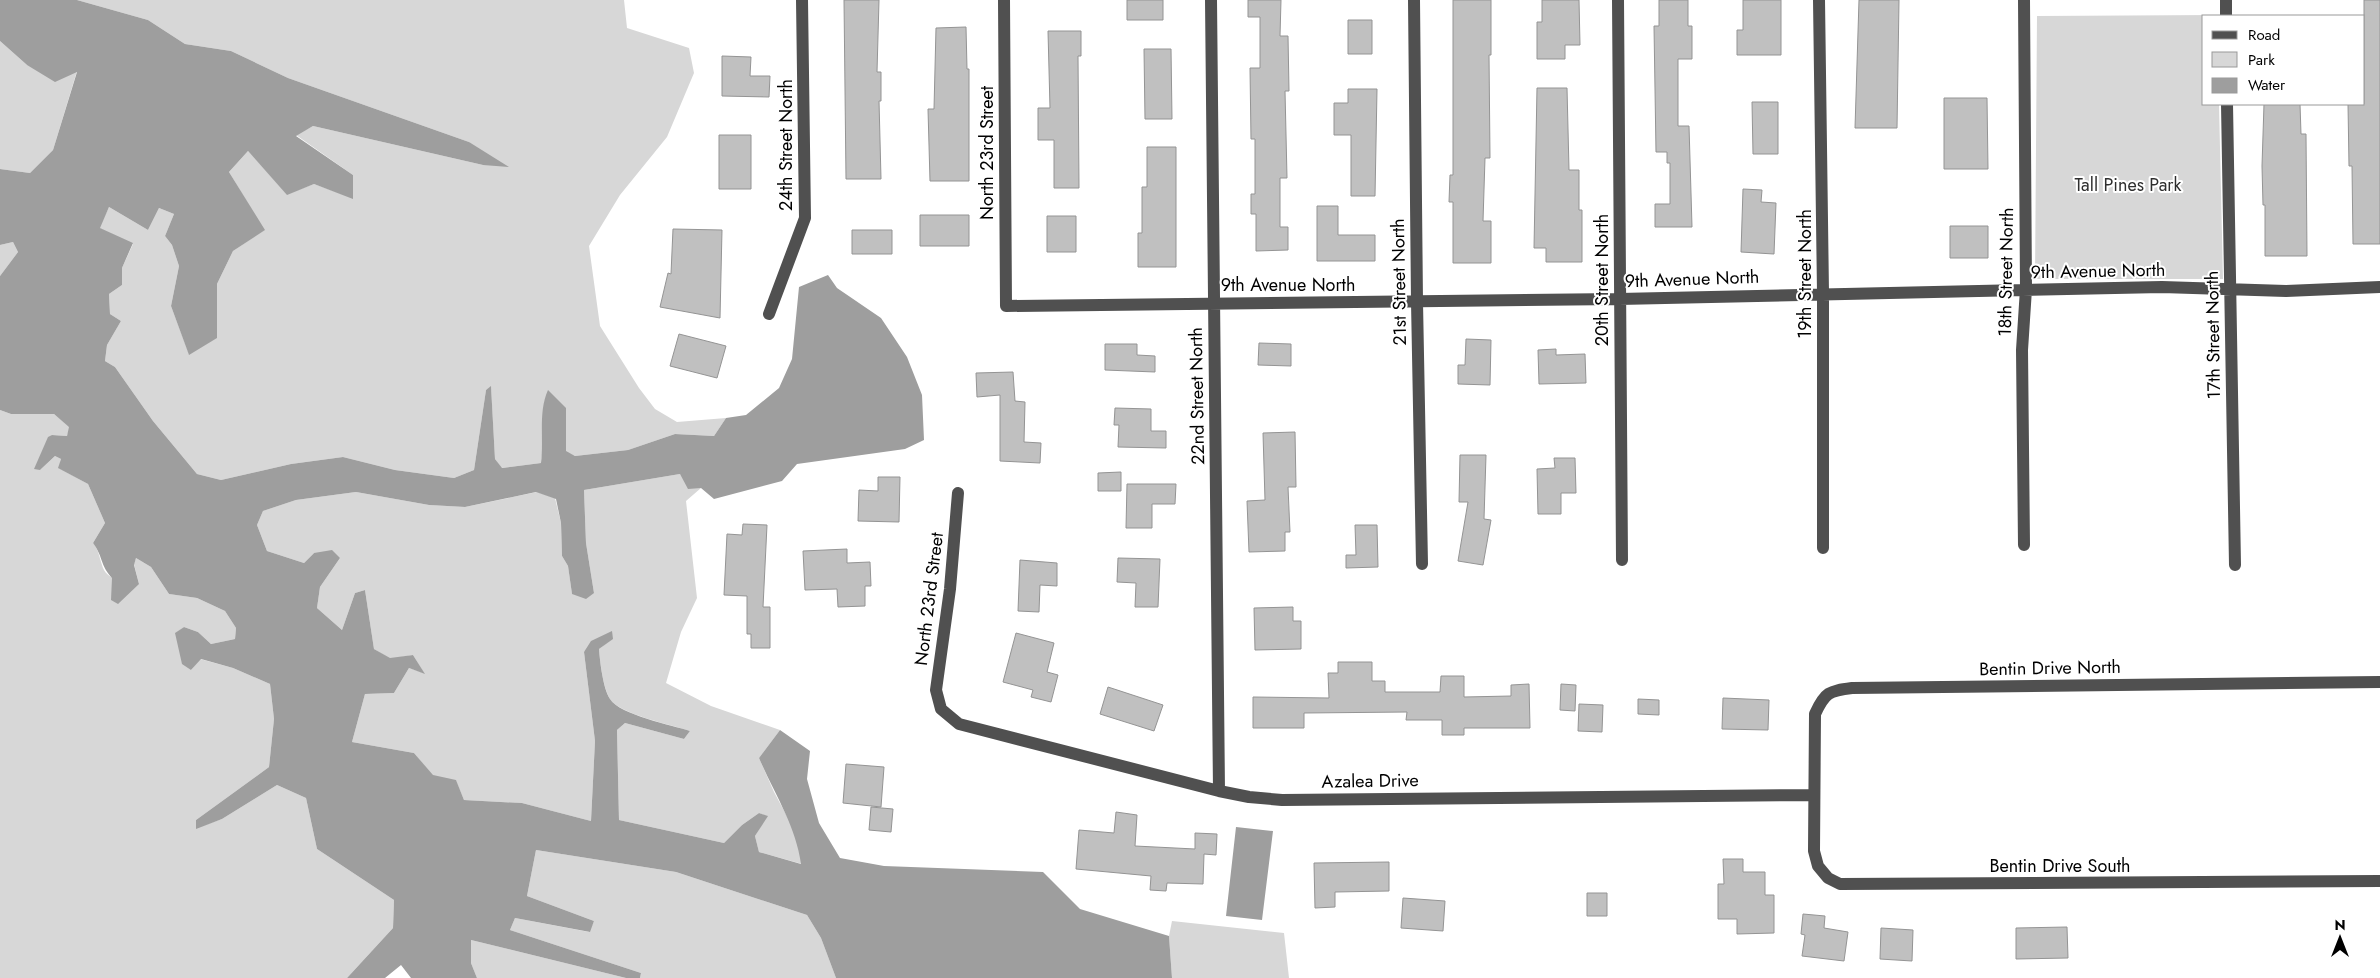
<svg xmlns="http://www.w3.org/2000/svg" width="2380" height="978" viewBox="0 0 2380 978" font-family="Jost,sans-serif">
<rect width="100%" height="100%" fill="#fff"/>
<!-- green -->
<path fill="#d7d7d7" d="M77 0H624L627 28 689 48 694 73 667 137 620 195 589 246 600 326 639 388 655 409 677 422 726 418 714 436 675 434 628 450 575 456 566 452V408L544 438 541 463 501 468 495 459 491 387 486 390 474 470 454 478 395 470 343 457 291 464 221 480 197 474 153 421 115 367 105 361 107 345 121 321 110 314 109 294 122 285V268L133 244 99 228 109 207 148 230 159 208 174 214 165 236 172 245 179 266 171 306 189 354 216 338 217 284 233 251 264 230 229 172 248 151 287 194 314 184 353 198V175L296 135 313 126 483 165 469 142 288 78 231 51 185 44 148 20Z
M2216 15 2204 16V104H2219L2223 279H2035L2037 16Z
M0 41 27 65 77 71 53 150 30 173 0 169Z
M13 242 18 252 0 276V245Z
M0 410 11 414H54L70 427 67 436 52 435 40 470 55 456 61 459 59 468 88 484 105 523 93 543C99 551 99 556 102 565 106 581 125 581 139 584L134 564 136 558 151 567 169 594 197 598 225 611 236 628 235 639 211 644 198 632 184 627 176 633 191 670 200 659 233 668 270 684 274 719 269 767 196 820V828L222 819 277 785 306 798 317 849 394 900 393 928 347 978H0Z
M680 474 701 488 686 501 697 598 681 632 666 683 711 706 780 730 759 758 774 792 795 831 802 864 759 852 755 836 767 816 759 813 742 825 724 843 619 820 617 730 625 723 684 739 690 731C672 725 619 714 610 699 603 687 600 662 599 649L612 639 584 652 595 741 591 821 522 803 464 800 456 781 433 776 414 753 352 742 365 694 394 693 409 668 424 673 413 655 390 659 374 649 365 590 355 593 342 630 317 608 320 587 340 558 314 553 304 563 267 551 257 525 263 511 296 500 356 492 429 505 465 507 537 492 555 498 561 523 562 556 568 566 572 594 594 593 586 543 584 490Z
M536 850 676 872 807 915 821 938 836 978H640L641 973 510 930 515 918 589 932 594 921 527 896Z
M1172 921 1284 933 1289 978H1172L1169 936Z
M471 940 626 978H477L471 963Z"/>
<!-- water -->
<path fill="#9e9e9e" d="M0 0H77L148 20 185 44 231 51 288 78 469 142 509 167 483 165 313 126 296 136 353 175V199L314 184 287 195 248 151 229 172 265 230 233 251 217 284V338L189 355 171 306 179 266 172 245 165 236 174 214 159 208 148 230 109 207 100 228 133 243 122 268V285L109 294 110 314 121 321 107 345 105 361 115 367 153 421 197 474 221 480 291 464 343 457 395 470 454 478 474 470 486 390 491 386 495 459 502 468 541 463C544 439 538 412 548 390L566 408V451L575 456 628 450 675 434 714 436 726 418 746 415 779 388 792 359 799 287 828 275 837 288 881 318 907 357 922 395 924 440 905 449 797 464 782 481 714 499 701 488 688 489 680 474 584 490 586 543 594 593 586 599 572 594 568 566 562 556 561 523 556 499 536 492 465 507 429 505 356 492 296 500 263 511 257 525 267 551 304 563 314 553 332 550 340 558 320 587 317 608 342 630 355 593 365 590 374 649 390 658 413 655 425 674 409 668 394 693 365 694 352 742 414 753 433 775 456 780 464 800 522 803 591 821 595 741 584 652 591 641 612 631 613 639 599 649C600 662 603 688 610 699 620 715 672 725 690 731L684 739 625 723 617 730 619 820 724 843 742 825 759 813 768 816 755 836 759 852 801 864C796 826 774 793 759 758L780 730 810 751 807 779 819 823 840 858 884 866 1043 872 1080 909 1169 936 1172 978H836L821 938 807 915 676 872 536 850 527 896 594 921 590 932 515 918 510 930 641 973 640 978H626L471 940V963L477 978H411L401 965 385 978H347L393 928 394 900 317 849 306 798 277 785 222 819 196 829V820L269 767 274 719 270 684 233 668 201 659 191 670 182 664 175 633 184 627 198 632 211 644 235 639 236 628 225 611 197 598 169 594 151 567 136 558 134 565 139 584 118 604 111 600 112 578C100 565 103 556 93 543L105 523 88 484 58 468 61 459 55 456 40 470 34 469 48 437 52 435 67 436 69 427 54 414H11L0 410V276L18 252 13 242 0 245V169L30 173 53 150 77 72 55 82 27 65 0 41Z
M1236 827 1273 831 1262 920 1226 916Z"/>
<!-- building -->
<path fill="#c0c0c0" stroke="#949494" d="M844 0H879L877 72H881V101H879L881 179H846Z
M1127 0H1163V20H1127Z
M1248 0H1281L1280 36H1288L1289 91H1285L1287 178H1280V227H1288V250L1256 251V214H1251V194H1255V139H1251L1250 68H1260V17H1248Z
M1453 0H1491V55H1489L1490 158H1485L1483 221H1491V263H1453V202H1449L1450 175H1453Z
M1542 0H1579L1580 45H1565V59H1537V22H1542Z
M1659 0H1688V26H1692V59H1678V126H1689L1692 227H1655V204H1670V163H1667V152H1656L1654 26H1659Z
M1743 0H1781V55H1737V30H1743Z
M1859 0H1899L1897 128H1855Z
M2364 0H2380V244H2353L2352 166H2349L2348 104H2364Z
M1348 20H1372V54H1348Z
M966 27 967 69H969V181H930L928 109H934L936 28Z
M1048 31H1081V56H1078L1079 188H1054V140H1038V108H1050Z
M1144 49H1171L1172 119H1145Z
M722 56 751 57 750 76H770L769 97 722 96Z
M1537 88H1567L1569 170H1579V210H1582V262H1546V248H1534Z
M1348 89H1377L1375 196H1351V135H1334V103H1348Z
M1944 98H1987L1988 169H1944Z
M1752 102H1778V154H1753Z
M2264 104H2300L2301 134H2306L2307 256H2265V205H2263L2262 166Z
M719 135H751V189H719Z
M1147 147H1176V267H1138V233H1142V187H1147Z
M1743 189 1762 190 1761 202 1776 203 1774 254 1741 252Z
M1317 206H1338V235H1375V261H1317Z
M920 215H969V246H920Z
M1047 216H1076V252H1047Z
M1950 226H1988V258H1950Z
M673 229 722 230 720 318 660 307 668 273 671 274Z
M852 230H892V254H852Z
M679 334 726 346 717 378 670 366Z
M1466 339 1491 340 1490 385 1458 384V365H1465Z
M1259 343 1291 344V366L1258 365Z
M1105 344H1137V355L1155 356V372L1105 370Z
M1556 349V355L1585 354 1586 383 1539 384 1538 350Z
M1013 372 1015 401 1025 402 1024 442 1041 443 1040 463 1000 461V395L977 397 976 373Z
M1115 408 1151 409V431H1166V448L1118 447 1119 425H1114Z
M1295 432 1296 487H1288L1290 532H1285V551L1249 552 1247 501 1265 500 1263 433Z
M1460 455H1486L1484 519 1491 520 1483 565 1458 561 1468 502H1459Z
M1554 458H1575L1576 493H1561V514H1538L1537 469 1555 468Z
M1121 472V491H1098V473Z
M878 477H900L899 522 858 521 859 490 878 491Z
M1127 484H1176L1175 504H1152V528H1126Z
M743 524 767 525 763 607H770V648H751V634H747V596L724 595 727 534 742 535Z
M1355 525H1377L1378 567 1346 568V555H1356Z
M847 549V563L870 562 871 586H865V606L838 607 837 589 805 590 803 551Z
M1118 558 1160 559 1158 607H1135L1136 583 1117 582Z
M1020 560 1057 563V586L1040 585 1039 612 1018 611Z
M1293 607V621H1301V649L1255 650 1254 608Z
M1016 633 1054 643 1047 672 1058 675 1051 702 1031 697 1033 690 1003 682Z
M1338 662H1372V681H1385V692H1440L1441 676H1464V697L1511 696V685L1529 684 1530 728H1464V735H1442V720H1406L1407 712 1304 713V728H1253V697L1329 698 1328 673H1338Z
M1561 684 1576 685 1575 711 1560 710Z
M1108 687 1163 705 1154 731 1100 714Z
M1723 698 1769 700 1768 730 1722 729Z
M1638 699 1659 700V715L1638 714Z
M1579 704 1603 705 1602 732 1578 731Z
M846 764 884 767 881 807 843 803Z
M871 807 893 809 891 832 869 830Z
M1116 812 1137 815 1135 846 1195 849V833L1217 834 1216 855 1204 854 1203 884 1167 883 1166 891 1150 890 1151 876 1076 869 1079 830 1114 833Z
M1723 859H1743V872H1765V895H1774V933L1737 934V919H1718V884H1724Z
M1389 862V891L1335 892V907L1315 908 1314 863Z
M1587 893H1607V916H1587Z
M1403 898 1445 901 1443 931 1401 928Z
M1803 914 1825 916 1824 928 1848 932 1844 961 1802 956 1805 935 1801 934Z
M2067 927 2068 958 2016 959V928Z
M1881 928 1913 930 1912 961 1880 959Z"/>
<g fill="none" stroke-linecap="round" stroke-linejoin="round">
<!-- minor -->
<path stroke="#505050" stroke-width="12" d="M1004 0 1006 306 1619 299 2162 287 2286 291 2380 287
M1211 0 1219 791
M1414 0 1417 302 1422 564
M1618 0 1622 560
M1819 0 1823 293V548
M2226 0V16
M2227 104 2235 565
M769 314 805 218 802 0
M958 493 950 589 936 690 941 709 959 724 1219 791 1249 797 1282 800 1814 795
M2024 545 2022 350 2026 289 2024 0
M2380 682 1852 688C1829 691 1825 692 1815 714L1814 851 1818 866 1828 878 1840 884 2380 881"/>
</g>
<g text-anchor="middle" stroke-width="4" stroke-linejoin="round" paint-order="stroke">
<!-- street labels -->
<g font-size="18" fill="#000" stroke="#fff">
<text transform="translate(786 145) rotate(-90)" y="6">24th Street North</text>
<text transform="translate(987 153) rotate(-90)" y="6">North 23rd Street</text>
<text transform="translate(2098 271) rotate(-1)" y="6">9th Avenue North</text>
<text transform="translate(2006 272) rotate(-89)" y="6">18th Street North</text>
<text transform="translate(1805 274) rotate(-90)" y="6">19th Street North</text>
<text transform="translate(1692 279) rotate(-2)" y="6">9th Avenue North</text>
<text transform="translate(1602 280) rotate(-90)" y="6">20th Street North</text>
<text transform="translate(1399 282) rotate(-91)" y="6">21st Street North</text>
<text x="1288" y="291">9th Avenue North</text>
<text transform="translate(2213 335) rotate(-91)" y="6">17th Street North</text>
<text transform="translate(1197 396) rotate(-91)" y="6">22nd Street North</text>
<text transform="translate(929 599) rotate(-83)" y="6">North 23rd Street</text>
<text transform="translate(2050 668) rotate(-1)" y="6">Bentin Drive North</text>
<text transform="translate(1370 781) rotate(-1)" y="6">Azalea Drive</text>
<text x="2060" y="872">Bentin Drive South</text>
</g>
<!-- park labels -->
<g font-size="18" fill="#2e2e2e" stroke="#fff">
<text x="2128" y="191">Tall Pines Park</text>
</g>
</g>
<!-- legend -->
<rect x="2202" y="15" width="162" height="90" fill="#ffffff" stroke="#999999"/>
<rect x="2212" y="31" width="25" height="8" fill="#505050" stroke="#999999"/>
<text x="2248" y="40" font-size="15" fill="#000000">Road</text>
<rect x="2212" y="52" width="25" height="15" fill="#d7d7d7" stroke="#999999"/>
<text x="2248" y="65" font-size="15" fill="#000000">Park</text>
<rect x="2212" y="78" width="25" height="15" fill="#9e9e9e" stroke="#999999"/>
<text x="2248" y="90" font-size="15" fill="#000000">Water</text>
<!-- north arrow -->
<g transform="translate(2340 938)" stroke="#ffffff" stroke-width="4" paint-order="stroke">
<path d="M0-4L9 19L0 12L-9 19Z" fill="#000000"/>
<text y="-8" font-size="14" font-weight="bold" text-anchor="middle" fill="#000000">N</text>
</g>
</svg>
